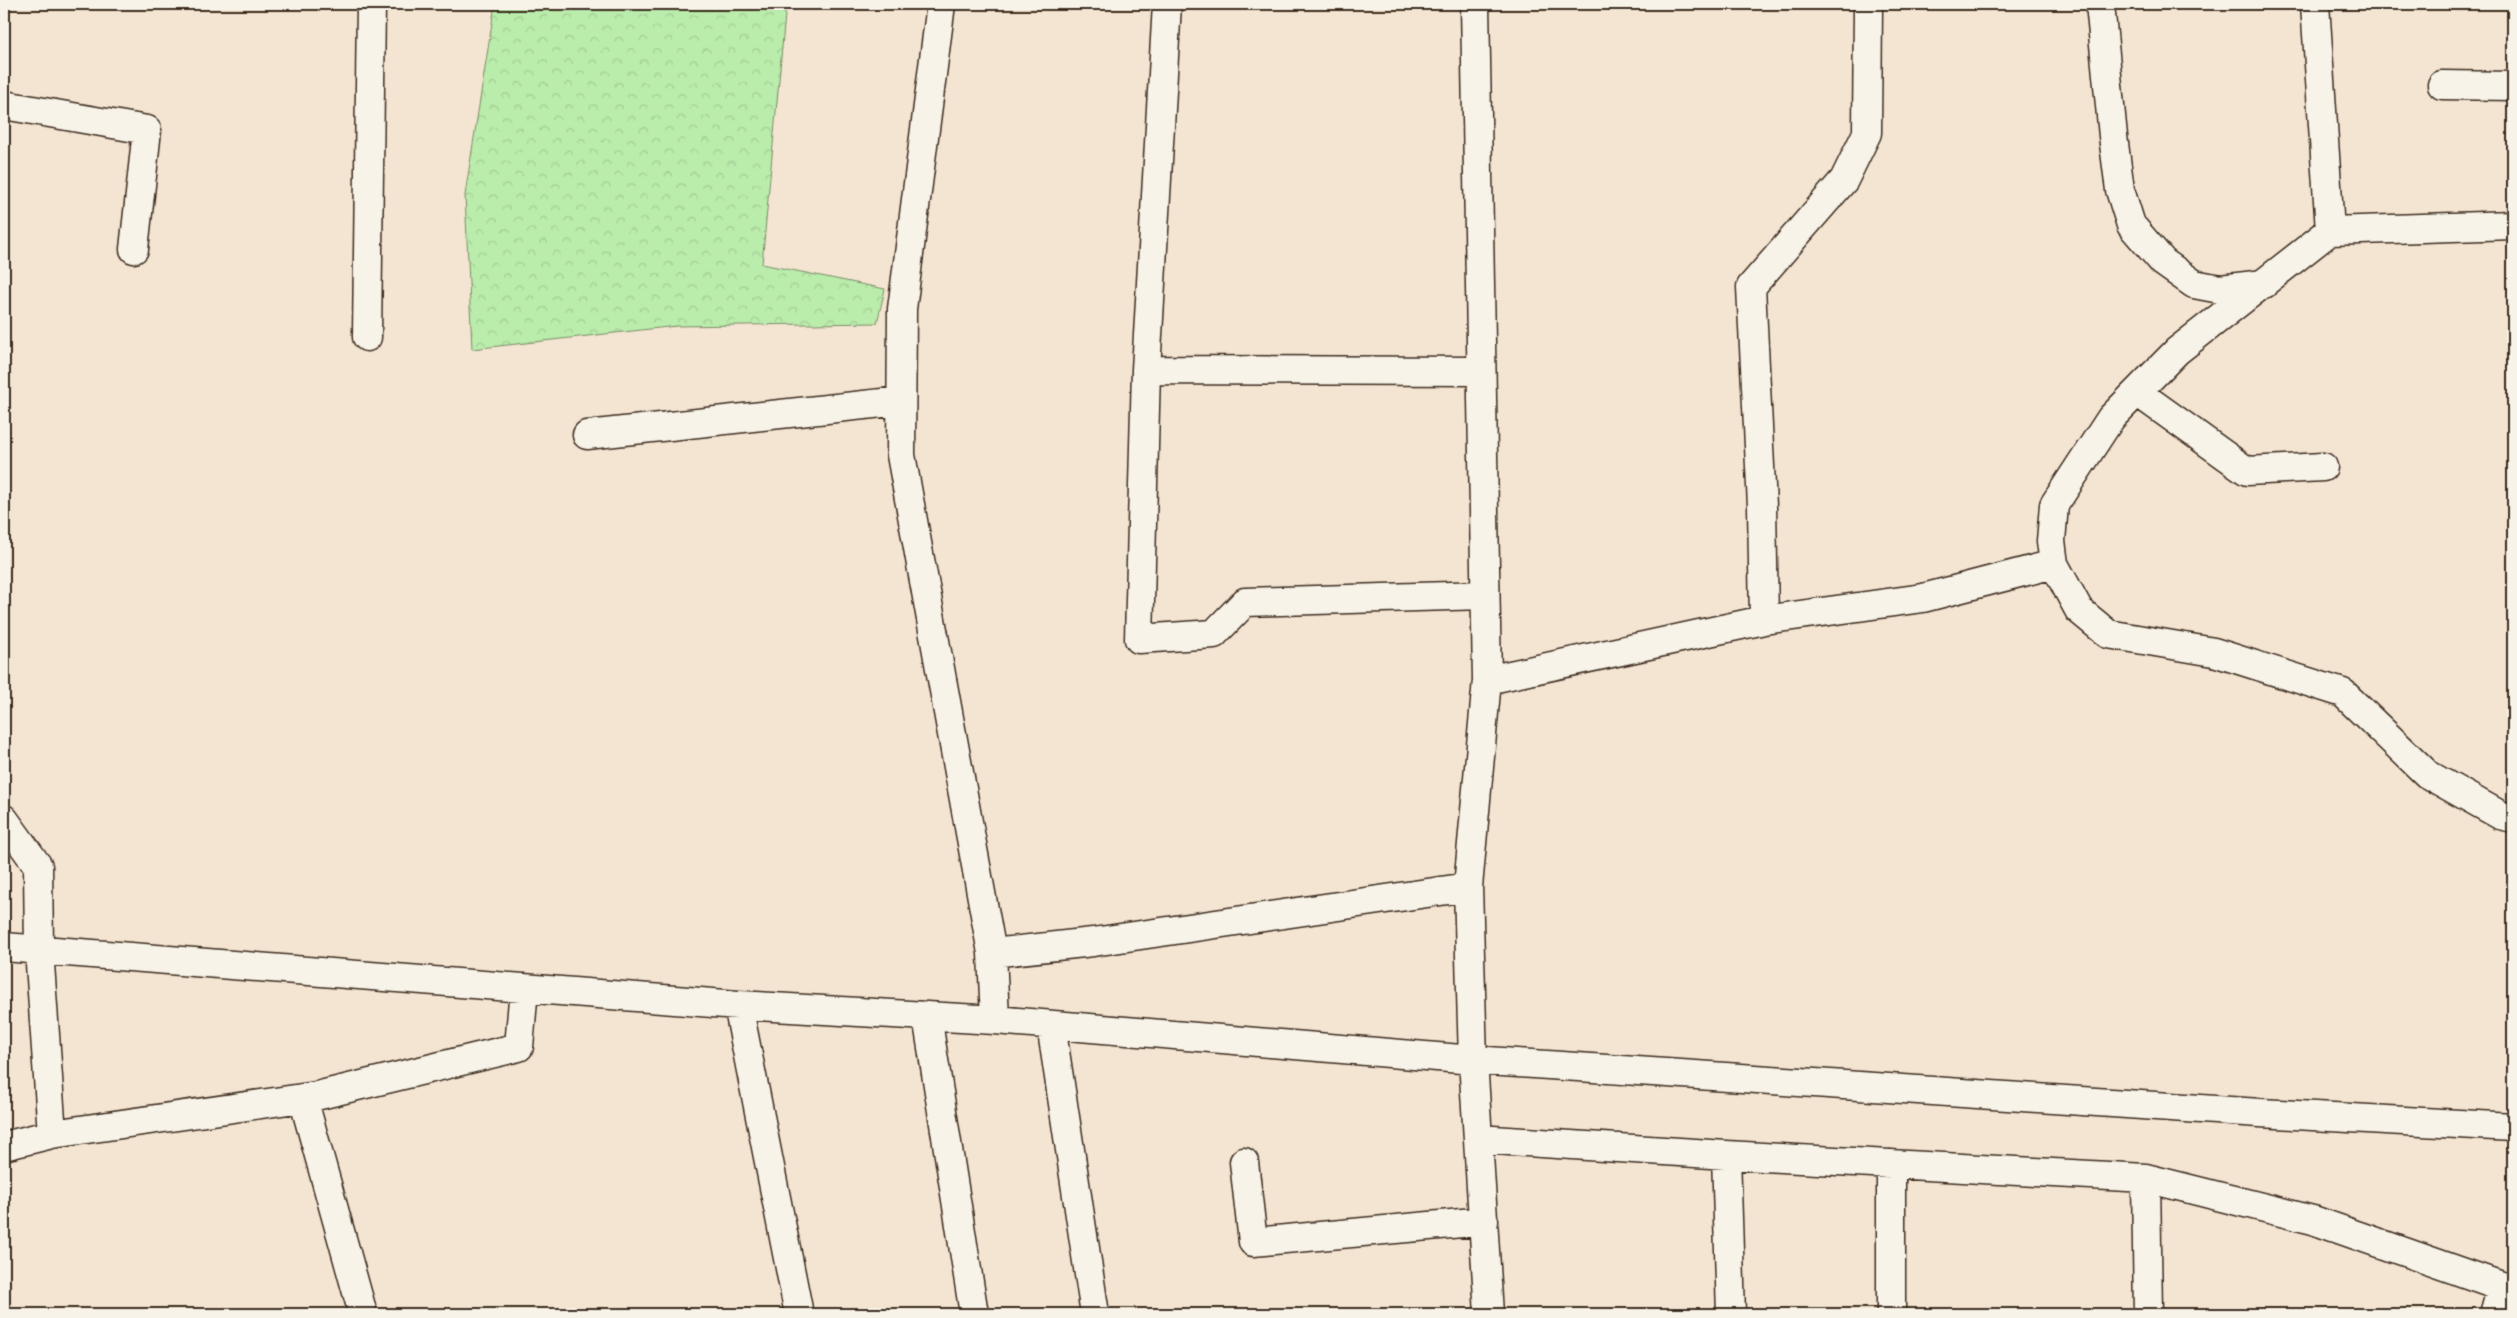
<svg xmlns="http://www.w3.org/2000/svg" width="2517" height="1318" viewBox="0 0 2517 1318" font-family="'Patrick Hand',sans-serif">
<defs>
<pattern id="forest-crowns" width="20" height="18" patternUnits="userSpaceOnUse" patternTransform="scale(1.25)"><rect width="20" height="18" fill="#baecac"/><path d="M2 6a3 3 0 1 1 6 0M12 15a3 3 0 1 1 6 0" fill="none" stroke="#a1cb94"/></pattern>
</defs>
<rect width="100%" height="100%" fill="#f4e5d2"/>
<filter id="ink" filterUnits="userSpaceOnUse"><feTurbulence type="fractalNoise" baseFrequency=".02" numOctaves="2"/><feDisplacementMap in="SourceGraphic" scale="10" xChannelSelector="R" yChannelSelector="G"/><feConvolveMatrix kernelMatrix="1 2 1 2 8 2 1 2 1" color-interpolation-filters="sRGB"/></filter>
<g filter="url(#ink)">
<!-- forest -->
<path fill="url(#forest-crowns)" stroke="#7a8b65" d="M495 4H786L762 264 885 289 877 323 677 326 472 349 465 195Z"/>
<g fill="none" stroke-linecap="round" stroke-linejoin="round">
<defs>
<path id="minor" d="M941 4 902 309 901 455 992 953 995 1020
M1167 4 1146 370 1139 639 1214 634 1245 602 1485 595
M1475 4 1487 680 1468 887 1473 1060 1489 1314
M2100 4 2113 136 2120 190 2131 225 2163 262 2194 284 2220 289 2264 284
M2315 4 2330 231
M2442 85 2513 86
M4 105 147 130 134 249
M2513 225 2330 231 2177 351 2111 418 2054 505 2051 541 2054 564 2079 610 2108 634 2214 652 2343 693 2427 774 2500 815 2513 818
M367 337 371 4
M1146 370 1481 371
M2137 392 2247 471 2323 467
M587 435 901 401
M1764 620 1762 506 1751 287 1844 180 1867 133 1868 4
M1487 680 1764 620 1923 598 2054 564
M4 819 38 866 39 950 52 1134
M4 947 738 1005 995 1020 1473 1060 2260 1113 2513 1127
M992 953 1093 942 1468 887
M738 1005 799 1314
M927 1016 974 1314
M1051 1025 1095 1314
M303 1098 363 1314
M1478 1139 1726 1155 2146 1178 2313 1220 2513 1290
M4 1146 52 1134 316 1096 519 1047 524 988
M1726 1155 1731 1314
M1244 1162 1253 1242 1484 1221
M2146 1178 2148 1314
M1891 1314V1164
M2494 1314 2502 1286"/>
</defs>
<!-- minor casing -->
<use href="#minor" stroke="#3b2a1e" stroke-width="31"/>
<!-- minor -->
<use href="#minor" stroke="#f7f3e8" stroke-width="28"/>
</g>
</g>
<!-- margin -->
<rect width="2517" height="1318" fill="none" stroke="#f7f3e8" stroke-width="20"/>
<rect x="10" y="10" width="2497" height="1298" fill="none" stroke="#3b2a1e" stroke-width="2" filter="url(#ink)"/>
</svg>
